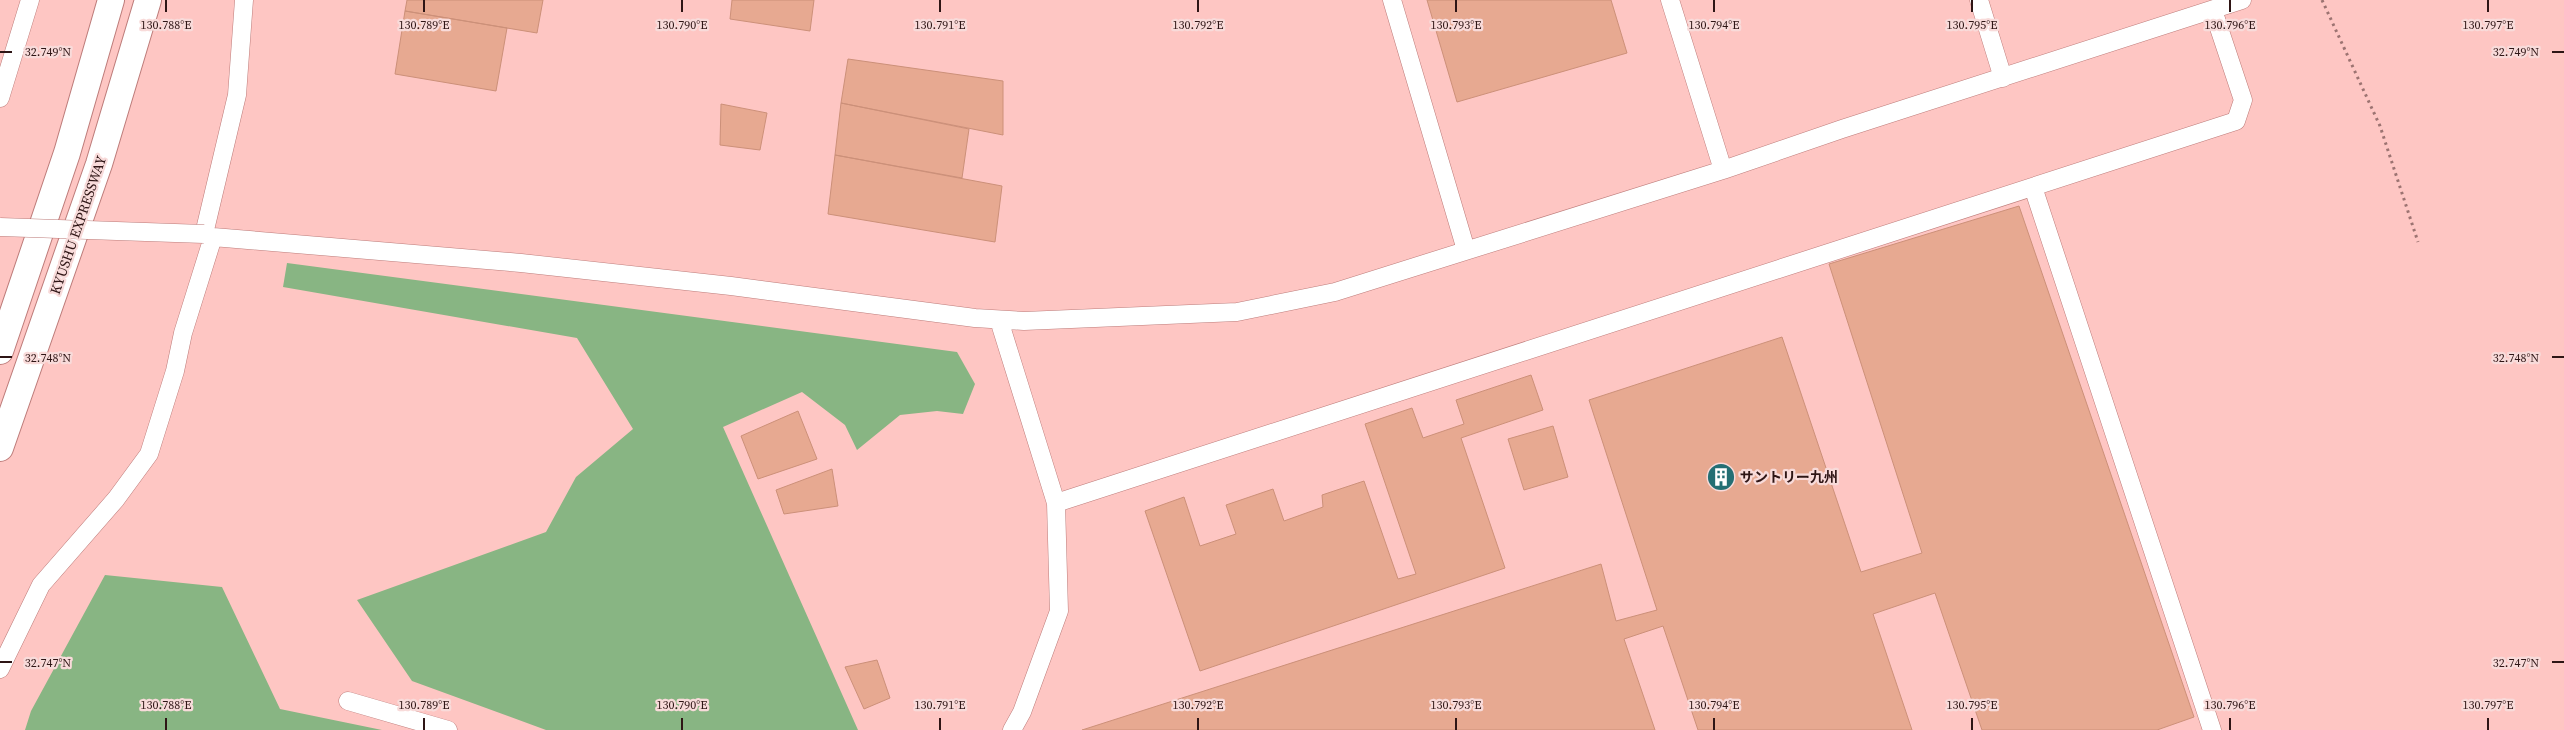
<svg xmlns="http://www.w3.org/2000/svg" width="2564" height="730" viewBox="0 0 2564 730" font-family="'Source Serif 4','Noto Sans JP',serif">
<rect width="100%" height="100%" fill="#fec6c3"/>
<!-- green -->
<path fill="#88b583" d="M287 263 957 352 975 384 963 414 937 411 900 415 857 450 845 425 802 392 723 427 858 730H546L412 681 357 600 546 532 576 477 633 429 577 338 283 287Z
M105 575 222 587 280 709 382 730H25L31 711Z"/>
<!-- building -->
<path fill="#e7a991" stroke="#cc9079" d="M407 0H543L537 33 405 11Z
M732 0H814L810 31 730 19Z
M1427 0H1611L1627 53 1457 102Z
M405 11 507 28 496 91 395 74Z
M848 59 1003 81V135L841 103Z
M841 103 969 129 962 178 835 155Z
M721 104 767 113 760 150 720 145Z
M835 155 1002 186 995 242 828 214Z
M2019 206 2194 717 2157 730H1982L1935 593 1873 614 1912 730H1698L1663 626 1624 639 1655 730H1082L1601 564 1616 621 1657 610 1589 400 1782 337 1861 572 1922 553 1829 264Z
M1531 375 1543 410 1461 438 1505 568 1200 671 1145 511 1184 497 1200 546 1236 534 1226 505 1273 489 1284 521 1323 507 1322 495 1364 481 1398 579 1416 574 1365 424 1412 408 1423 438 1464 424 1456 400Z
M798 411 817 459 758 479 741 436Z
M1553 426 1568 477 1524 490 1508 439Z
M832 469 838 506 784 514 776 490Z
M877 660 890 698 864 709 845 667Z"/>
<g fill="none" stroke-linecap="round" stroke-linejoin="round">
<defs>
<path id="minor" d="M244 0 237 95 204 234 213 237 521 263 731 286 975 318 1024 321 1237 312 1335 292 1723 170 1842 129 2242 0
M1392 0 1466 250
M1670 0 1723 170
M1979 0 2003 78
M0 98 30 0
M2033 187 2212 730
M999 320 1056 503 1059 611 1022 712 1012 730
M1056 503 2236 121 2243 100 2213 10
M0 669 41 585 116 499 149 454 175 371 183 333 213 237
M348 701 448 730"/>
<path id="highway" d="M0 351 67 153 111 0
M0 448 99 164 148 0"/>
</defs>
<!-- minor casing -->
<use href="#minor" stroke="#bd7c7a" stroke-width="19"/>
<!-- highway casing -->
<use href="#highway" stroke="#bd7c7a" stroke-width="28"/>
<!-- path -->
<path stroke="#9c7371" stroke-width="3" stroke-dasharray="2.5 4" stroke-linecap="butt" d="M2322 0 2380 126 2418 242"/>
<!-- minor -->
<use href="#minor" stroke="#fff" stroke-width="18"/>
<!-- highway -->
<use href="#highway" stroke="#fff" stroke-width="26"/>
<defs>
<path id="minor-bridge" d="M0 227 204 234"/>
</defs>
<!-- minor-bridge casing -->
<use href="#minor-bridge" stroke="#bd7c7a" stroke-width="19" stroke-linecap="butt"/>
<!-- minor-bridge -->
<use href="#minor-bridge" stroke="#fff" stroke-width="18"/>
</g>
<!-- ticks -->
<path fill="none" stroke="#2e1515" stroke-width="2" d="M166 0V12M424 0V12M682 0V12M940 0V12M1198 0V12M1456 0V12M1714 0V12M1972 0V12M2230 0V12M2488 0V12M0 52H12M2552 52H2564M0 357H12M2552 357H2564M0 662H12M2552 662H2564M166 718V730M424 718V730M682 718V730M940 718V730M1198 718V730M1456 718V730M1714 718V730M1972 718V730M2230 718V730M2488 718V730"/>
<!-- icons -->
<defs>
<symbol id="building-disc" viewBox="-11 -11 22 22"><circle r="9.5" fill="#246f74" stroke="#f8dbda"/><path d="M-4-6H4V6H1V3H-1V6H-4ZM-2.5-4.3h1.7v1.8h-1.7ZM.8-4.3h1.7v1.8H.8ZM-2.5-1h1.7V.8h-1.7ZM.8-1h1.7V.8H.8Z" fill="#fff"/></symbol>
</defs>
<g fill-rule="evenodd">
<use href="#building-disc" x="1705" y="461" width="32" height="32"/>
</g>
<g text-anchor="middle" stroke-width="4.5" stroke-linejoin="round" paint-order="stroke">
<!-- street labels -->
<g font-size="14" fill="#2e1515" stroke="#f8dbda">
<text transform="translate(78 225) rotate(-71)" y="5">KYUSHU EXPRESSWAY</text>
</g>
<!-- poi labels -->
<g font-size="14" font-weight="bold" fill="#2e1515" stroke="#f8dbda" text-anchor="start">
<text x="1740" y="482">サントリー九州</text>
</g>
</g>
<g font-size="12" text-anchor="middle" fill="#2e1515" stroke="#f8dbda" stroke-width="4.5" stroke-linejoin="round" paint-order="stroke">
<text x="166" y="29">130.788°E</text>
<text x="424" y="29">130.789°E</text>
<text x="682" y="29">130.790°E</text>
<text x="940" y="29">130.791°E</text>
<text x="1198" y="29">130.792°E</text>
<text x="1456" y="29">130.793°E</text>
<text x="1714" y="29">130.794°E</text>
<text x="1972" y="29">130.795°E</text>
<text x="2230" y="29">130.796°E</text>
<text x="2488" y="29">130.797°E</text>
<text x="48" y="56">32.749°N</text>
<text x="2516" y="56">32.749°N</text>
<text x="48" y="362">32.748°N</text>
<text x="2516" y="362">32.748°N</text>
<text x="48" y="667">32.747°N</text>
<text x="2516" y="667">32.747°N</text>
<text x="166" y="709">130.788°E</text>
<text x="424" y="709">130.789°E</text>
<text x="682" y="709">130.790°E</text>
<text x="940" y="709">130.791°E</text>
<text x="1198" y="709">130.792°E</text>
<text x="1456" y="709">130.793°E</text>
<text x="1714" y="709">130.794°E</text>
<text x="1972" y="709">130.795°E</text>
<text x="2230" y="709">130.796°E</text>
<text x="2488" y="709">130.797°E</text>
</g>
</svg>
